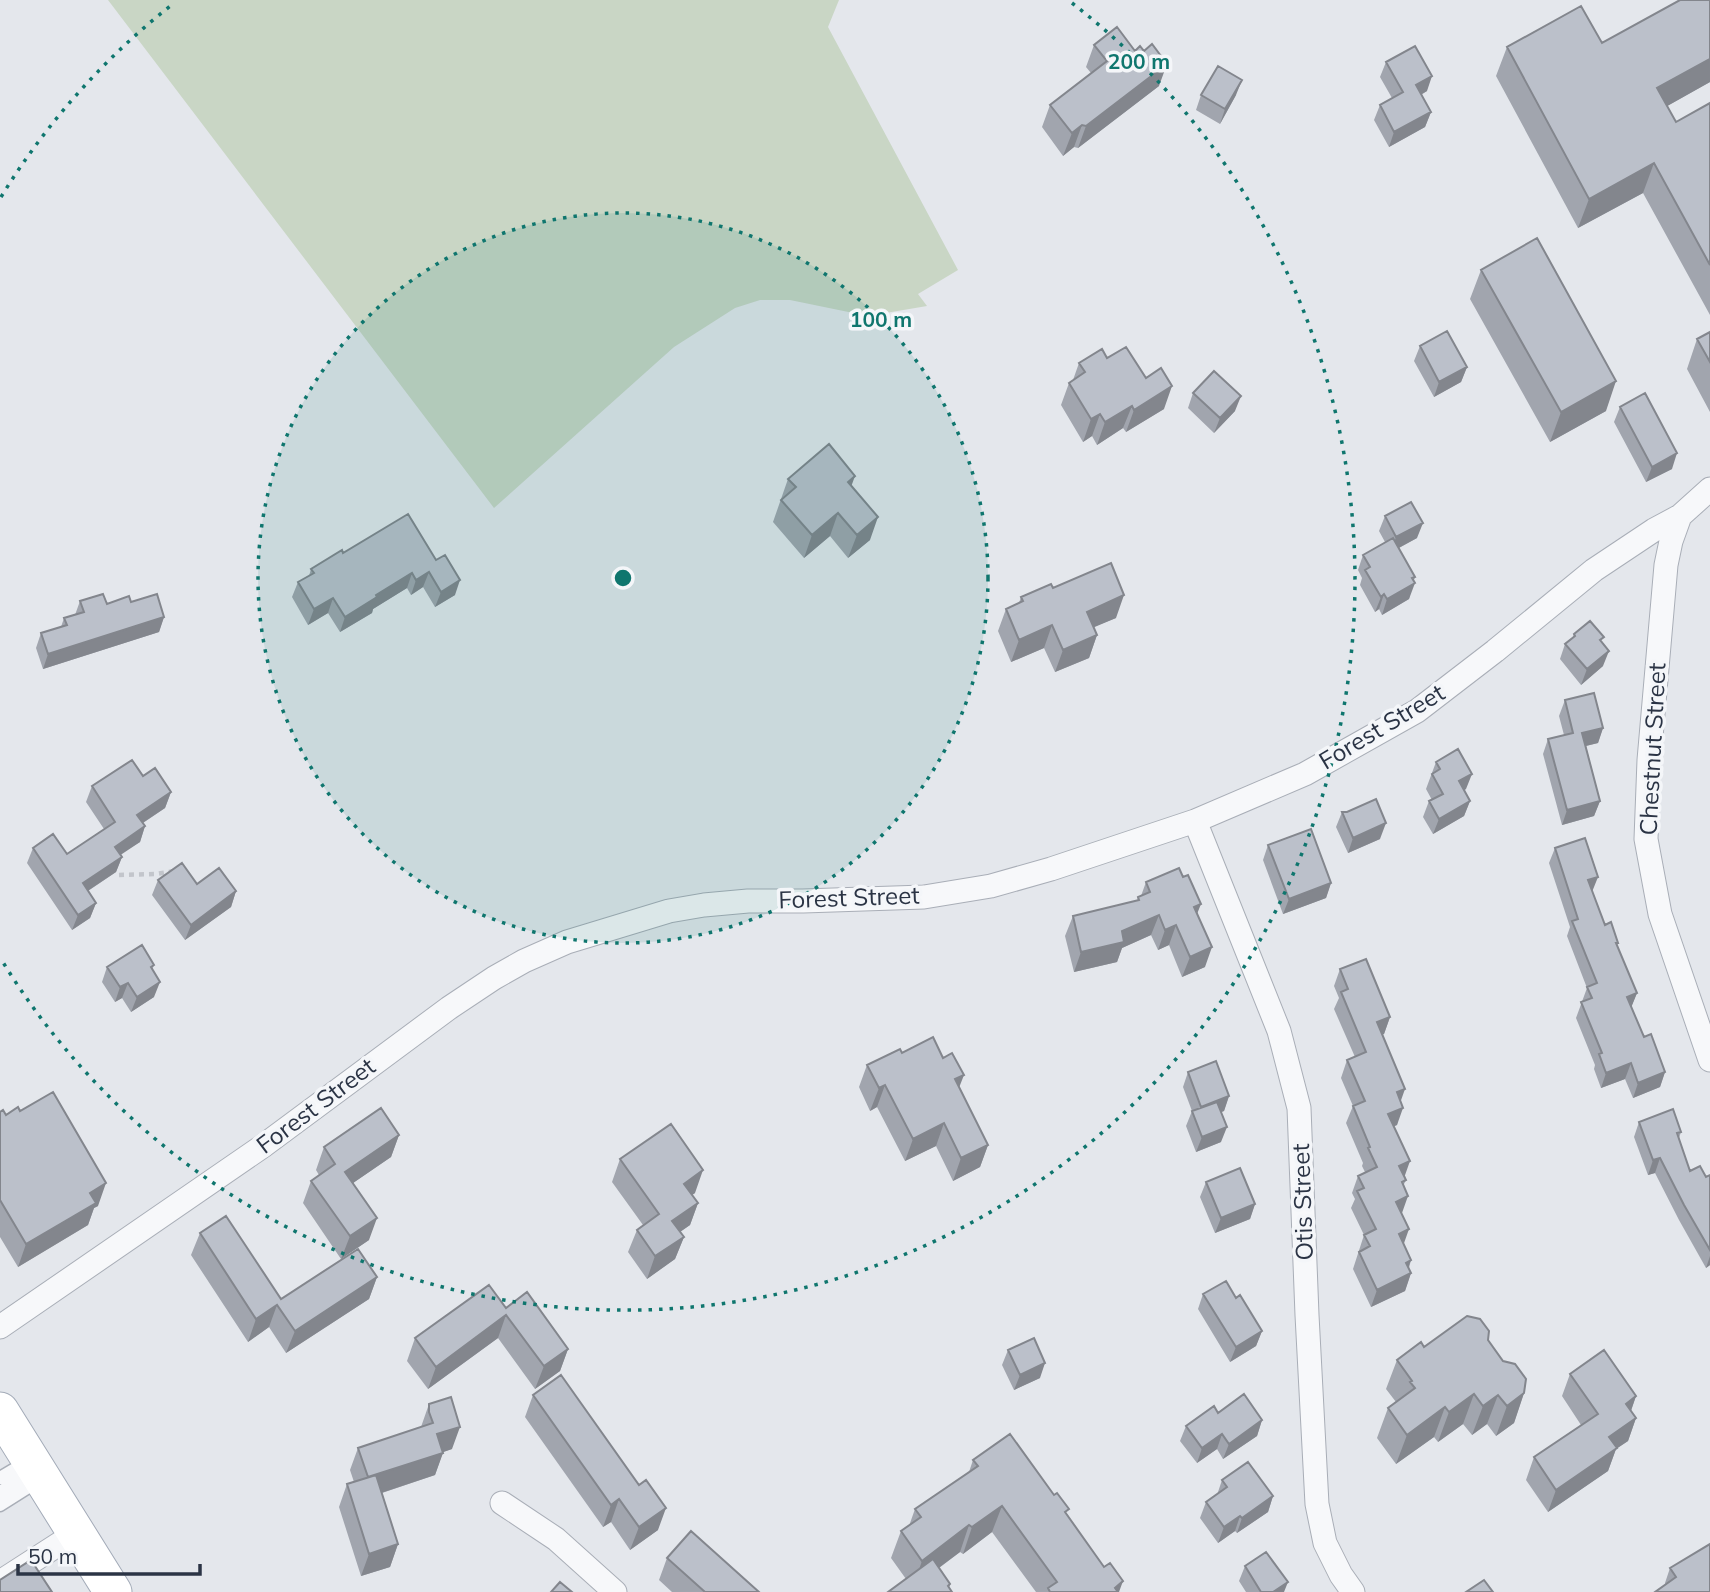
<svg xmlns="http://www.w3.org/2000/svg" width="1710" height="1592" viewBox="0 0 1710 1592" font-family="Mulish,sans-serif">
<rect width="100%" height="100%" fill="#e4e7ec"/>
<!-- green -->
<path fill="#c9d6c5" d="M108 0H839L828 27 958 270 918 294 927 306 868 316 790 300H760L735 308 674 347 494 508Z"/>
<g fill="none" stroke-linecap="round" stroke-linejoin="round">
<defs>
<path id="service" d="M0 1478 27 1462
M0 1492 33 1472
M0 1505 38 1481"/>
<path id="minor" d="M1680 516 1671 541 1666 565 1649 760 1646 839 1660 914 1710 1060
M1195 821 1279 1031 1299 1108 1307 1315 1317 1504 1325 1543 1341 1575 1353 1592
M0 1327 263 1146 449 1008 494 978 524 961 567 942 669 911 704 905 748 901H803L924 897 991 886 1051 869 1195 821 1305 774 1417 711 1495 651 1594 570 1654 530 1680 516 1710 489
M502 1503 556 1539 615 1592
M0 1582 76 1533"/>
<path id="primary" d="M0 1411 113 1592"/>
</defs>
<!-- service casing -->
<use href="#service" stroke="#a9aeb7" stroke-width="15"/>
<!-- minor casing -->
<use href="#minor" stroke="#a9aeb7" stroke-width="25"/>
<!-- primary casing -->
<use href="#primary" stroke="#a3abb8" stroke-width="39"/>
<!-- path -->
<path stroke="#c2c5cb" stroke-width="4.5" stroke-dasharray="5 5" stroke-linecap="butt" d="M119 875 156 874 174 871"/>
<!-- service -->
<use href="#service" stroke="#f7f8fa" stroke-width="12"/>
<!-- minor -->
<use href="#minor" stroke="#f7f8fa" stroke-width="23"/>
<!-- primary -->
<use href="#primary" stroke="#fff" stroke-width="37"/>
</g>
<!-- wall -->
<path fill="#a1a5ae" d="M1710 0V82L1667 106 1676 122 1710 103V315L1643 193 1578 228 1496 76 1507 47 1602 43Z
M1094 45 1159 86 1078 148 1074 147 1063 156 1042 127 1050 105 1091 73 1086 67Z
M1386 62 1427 91 1421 95 1431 112 1425 127 1389 147 1374 120 1380 105 1392 98 1380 77Z
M1201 95H1236L1220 124 1196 110Z
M1481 270 1606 411 1550 442 1470 299Z
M1710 332V412L1687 369 1697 339Z
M1420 346 1467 367 1461 382 1434 397 1414 361Z
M1107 358 1164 409 1126 432 1123 428 1097 445 1092 436 1083 442 1061 405 1069 383 1073 380 1079 363Z
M1193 393 1235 411 1214 433 1188 408Z
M1620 407 1672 469 1646 482 1614 422Z
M788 479 851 486 870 540 848 558 830 536 804 558 773 522Z
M408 514 455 595 435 607 423 587 411 595 407 588 373 609 372 613 340 632 328 613 308 625 292 597 298 582 309 576 311 569 343 553Z
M1385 516 1417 538 1399 548 1413 581 1409 599 1382 615 1379 609 1375 612 1360 585 1362 578 1358 570 1363 555 1385 542 1379 531Z
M1053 588 1116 618 1093 627 1097 635 1089 658 1055 672 1044 648 1011 662 998 631 1006 609 1019 603 1021 597Z
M80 601 107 604 131 602 164 617 159 632 43 669 36 648 41 633 61 627 64 618 75 615Z
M1574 634 1602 642 1603 666 1581 685 1560 659 1565 644 1573 637Z
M1565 700 1603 728 1598 743 1586 746 1600 801 1594 816 1562 825 1543 754 1548 739 1564 735 1559 716Z
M1436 762 1466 789 1464 790 1470 801 1464 816 1433 834 1423 817 1429 801 1432 800 1426 789Z
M143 776 171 792 165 808 143 823 145 826 140 842 120 854 122 857 116 872 88 891 96 903 90 918 72 930 27 863 33 848 67 854 104 829 86 802 92 786Z
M1342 812 1380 839 1348 853 1336 827Z
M1268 845 1331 883 1326 898 1283 914 1263 860Z
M1555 848 1592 892 1605 925 1618 943 1617 946 1637 993 1631 1007 1644 1037 1665 1072 1660 1087 1633 1098 1625 1079 1601 1088 1594 1069 1595 1065 1576 1018 1587 988 1567 936 1570 927 1549 863Z
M158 880 197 884 236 891 231 907 185 940 152 895Z
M1146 882 1197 913 1205 967 1182 977 1169 945 1158 950 1151 935 1122 948 1117 962 1074 972 1065 936 1073 916 1137 901 1138 897 1141 896Z
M154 965 152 970 154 997 131 1012 122 998 115 1002 102 982 107 967Z
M1340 969 1390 1017 1384 1034H1382L1401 1102 1397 1125 1394 1126 1406 1180 1403 1186 1401 1214 1404 1244 1411 1260 1409 1268 1411 1273 1405 1291 1371 1307 1353 1269 1364 1235 1351 1208 1355 1199 1352 1193 1358 1176 1365 1172 1362 1166 1363 1163 1346 1123 1353 1106 1341 1078 1347 1060 1355 1057 1334 1009 1339 998 1334 986Z
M902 1053 959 1087 988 1145 980 1167 953 1181 936 1146 905 1161 877 1107 870 1111 859 1087 867 1065Z
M1188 1072 1229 1096 1224 1111 1221 1112V1142L1196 1152 1186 1126 1192 1111 1183 1087Z
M20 1111 98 1206 94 1208 88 1225 18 1267 0 1237V1112L6 1115Z
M1639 1122 1681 1132 1679 1138 1690 1171 1706 1177 1710 1175V1265L1706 1268 1679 1220 1655 1173 1648 1175 1634 1137Z
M399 1135 391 1157 353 1183 369 1240 341 1259 303 1203 311 1181 319 1175 316 1170 324 1147Z
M620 1159 695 1193 692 1195 698 1203 690 1225 680 1232 684 1237 675 1259 647 1279 628 1252 637 1230 643 1225 612 1182Z
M1206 1182 1255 1204 1250 1219 1215 1233 1200 1197Z
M200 1233 281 1299 377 1277 369 1299 286 1353 269 1327 248 1342 191 1255Z
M1203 1294 1236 1298 1262 1331 1256 1346 1230 1362 1198 1309Z
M506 1308 568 1349 560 1371 535 1389 498 1338 428 1389 407 1361 415 1338Z
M1488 1340 1524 1393 1514 1423 1496 1436 1487 1424 1472 1435 1463 1424 1438 1442 1434 1437 1396 1464 1377 1438 1388 1408 1396 1402 1386 1389 1397 1360 1424 1347Z
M1008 1350 1040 1378 1014 1390 1002 1365Z
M1570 1374 1636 1396 1631 1411 1636 1418 1628 1441 1616 1449 1608 1471 1548 1512 1526 1480 1534 1457 1581 1425 1562 1396Z
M533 1395 658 1530 630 1550 611 1522 603 1527 525 1417Z
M429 1404 452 1449 443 1452 435 1475 382 1493 398 1544 390 1567 361 1576 339 1507 347 1484 354 1482 350 1470 358 1448 421 1427Z
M1218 1413 1262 1420 1257 1436 1223 1459 1217 1449 1197 1463 1180 1441 1186 1426Z
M973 1460 1067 1514 1119 1592H1036L992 1532 963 1554 960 1552 939 1568 950 1584 949 1588 906 1579 891 1558 901 1531 909 1526 915 1509 969 1472Z
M1222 1480 1273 1496 1268 1512 1237 1533 1235 1531 1218 1543 1200 1518 1206 1502 1217 1495Z
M667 1558 759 1592H672L659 1580Z
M1245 1566 1284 1592H1246L1239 1581Z
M1670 1568 1710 1592 1666 1585 1665 1583Z"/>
<!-- shaded-wall -->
<path fill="#83868d" d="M1710 59V82L1646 118 1657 88Z
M1167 64 1159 86 1078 148 1086 126Z
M1432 76 1427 91 1411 100 1416 85Z
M1242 80 1236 95 1220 124 1225 109Z
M1431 112 1425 127 1389 147 1394 132Z
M1082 125 1074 147 1063 156 1072 133Z
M1654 163 1643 193 1578 228 1589 199Z
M1467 367 1461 382 1434 397 1439 382Z
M1616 381 1606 411 1550 442 1561 412Z
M1172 386 1164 409 1126 432 1134 410Z
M1241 396 1235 411 1214 433 1220 418Z
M1132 406 1123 428 1097 445 1105 422Z
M1100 414 1092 436 1083 442 1091 419Z
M1677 453 1672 469 1646 482 1652 467Z
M855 476 847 498 848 482Z
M838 513 830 536 804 558 812 535Z
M878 517 870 540 848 558 857 535Z
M1423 523 1417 538 1391 552 1396 537Z
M429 572 423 587 411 595 416 580Z
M412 573 407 588 373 609 372 613 340 632 345 617 376 595Z
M1415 577 1412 585 1415 583 1409 599 1382 615 1387 599Z
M460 580 455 595 435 607 441 592Z
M1384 594 1379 609 1375 612 1381 597Z
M1124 595 1116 618 1078 634 1087 612Z
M333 598 328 613 308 625 314 609Z
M164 617 159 632 43 669 48 654Z
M1052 625 1044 648 1011 662 1019 640Z
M1097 635 1089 658 1055 672 1063 650Z
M1609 651 1603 666 1581 685 1587 669Z
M1603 728 1598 743 1577 748 1582 733Z
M1472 774 1466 789 1454 796 1459 781Z
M171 792 165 808 132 830 137 815Z
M1470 801 1464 816 1433 834 1439 819Z
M1600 801 1594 816 1562 825 1567 810Z
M1386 823 1380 839 1348 853 1353 838Z
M145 826 140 842 110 862 115 847Z
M122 857 116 872 77 898 83 883Z
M1598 877 1592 892 1588 880Z
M1331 883 1326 898 1283 914 1289 899Z
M236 891 231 907 185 940 191 925Z
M96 903 90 918 72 930 78 915Z
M1201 904 1193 924 1194 907Z
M1159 915 1151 935 1122 948 1117 962 1074 972 1081 952 1122 931Z
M1176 925 1169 945 1158 950 1165 930Z
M1212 947 1205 967 1182 977 1190 957Z
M160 982 154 997 131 1012 137 997Z
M128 983 122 998 115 1002 120 987Z
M1637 993 1631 1008 1627 997Z
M1390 1017 1384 1034 1371 1039 1377 1022Z
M1631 1063 1625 1079 1601 1088 1606 1073Z
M1665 1072 1660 1087 1633 1098 1638 1083Z
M964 1075 955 1098V1079Z
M885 1085 877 1107 870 1111 879 1088Z
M1405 1089 1399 1106 1397 1092Z
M1229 1096 1224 1111 1196 1122 1201 1107Z
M1403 1108 1397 1125 1381 1132 1388 1114Z
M944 1123 936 1146 905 1161 913 1139Z
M1227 1127 1221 1142 1196 1152 1202 1137Z
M399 1135 391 1157 337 1194 345 1172Z
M988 1145 980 1167 953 1181 961 1158Z
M1660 1158 1655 1173 1648 1175 1653 1160Z
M1410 1161 1404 1178 1399 1166Z
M703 1170 695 1193 676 1206 684 1184Z
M106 1183 98 1206 94 1208 88 1225 18 1267 26 1244 90 1193Z
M1408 1196 1402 1213 1390 1219 1396 1202Z
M698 1203 690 1225 664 1243 672 1221Z
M1255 1204 1250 1219 1215 1233 1221 1218Z
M377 1218 369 1240 341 1259 350 1236Z
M1409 1229 1403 1246 1399 1234Z
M684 1237 675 1259 647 1279 655 1256Z
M1710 1256V1265L1706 1268Z
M1411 1260 1405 1276 1411 1273 1405 1291 1371 1307 1377 1290 1406 1263Z
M377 1277 369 1299 286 1353 295 1331Z
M277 1305 269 1327 248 1342 256 1319Z
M506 1315 498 1338 428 1389 436 1367Z
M1262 1331 1256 1346 1230 1362 1236 1347Z
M568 1349 560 1371 535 1389 544 1366Z
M1045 1363 1040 1378 1014 1390 1020 1375Z
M1524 1393 1514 1423 1496 1436 1507 1406Z
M1474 1394 1463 1424 1438 1442 1449 1412Z
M1498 1395 1487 1424 1472 1435 1483 1406Z
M1636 1396 1628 1419 1626 1404Z
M1445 1407 1434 1437 1396 1464 1407 1435Z
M1636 1418 1628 1441 1616 1449 1608 1471 1548 1512 1556 1490 1609 1437Z
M1262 1420 1257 1436 1223 1459 1229 1444Z
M460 1427 452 1449 429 1457 437 1434Z
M1222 1434 1217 1449 1197 1463 1202 1448Z
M443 1453 435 1475 360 1500 368 1477Z
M1273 1496 1268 1512 1237 1533 1242 1518Z
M619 1499 611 1522 603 1527 611 1505Z
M1002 1506 992 1532 963 1554 972 1527Z
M666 1508 658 1530 630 1550 639 1527Z
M1240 1516 1235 1531 1218 1543 1224 1527Z
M969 1525 960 1552 913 1587 922 1561Z
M398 1544 390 1567 361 1576 369 1554Z
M1123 1581 1119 1592H1113L1115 1588Z
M1288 1582 1284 1592H1273Z"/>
<!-- building -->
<path fill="#bbc0ca" stroke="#83868d" stroke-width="2" d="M1680 0H1710V59L1657 88 1676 122 1710 103V265L1654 163 1589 199 1507 47 1581 6 1602 43Z
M1117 27 1135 51 1140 46 1144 51 1152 44 1167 64 1086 126 1082 125 1072 133 1050 105 1107 61 1094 45Z
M1415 46 1432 76 1416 85 1431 112 1394 132 1380 105 1403 92 1386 62Z
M1218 66 1242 80 1225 109 1201 95Z
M1537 238 1616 381 1561 412 1481 270Z
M1447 331 1467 367 1439 382 1420 346Z
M1710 332V362L1697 339Z
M1126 347 1146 378 1161 368 1172 386 1134 410 1132 406 1105 422 1100 414 1091 419 1069 383 1085 372 1079 363 1102 349 1107 358Z
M1214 371 1241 396 1220 418 1193 393Z
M1645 393 1677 453 1652 467 1620 407Z
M829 444 855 476 848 482 878 517 857 535 838 513 812 535 781 500 796 487 788 479Z
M1411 502 1423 523 1396 537 1385 516Z
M408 514 436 560 445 555 460 580 441 592 429 572 416 580 412 573 376 595 377 597 345 617 333 598 314 609 298 582 314 573 311 569 342 550 343 553Z
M1393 538 1415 577 1412 578 1415 583 1387 599 1384 594 1381 597 1365 570 1370 567 1363 555Z
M1111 563 1124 595 1087 612 1097 635 1063 650 1052 625 1019 640 1006 609 1023 601 1021 597 1051 584 1053 588Z
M103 594 107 604 129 596 131 602 157 594 164 617 48 654 41 633 67 625 64 618 84 612 80 601Z
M1590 621 1604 637 1600 640 1609 651 1587 669 1565 644 1575 636 1574 634Z
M1594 693 1603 728 1582 733 1600 801 1567 810 1548 739 1573 733 1565 700Z
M1458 749 1472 774 1459 781 1470 801 1439 819 1429 801 1443 794 1432 774 1440 769 1436 762Z
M132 760 143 776 155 768 171 792 137 815 145 826 115 847 122 857 83 883 96 903 78 915 33 848 53 834 67 854 115 822 92 786Z
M1376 799 1386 823 1353 838 1342 812H1347Z
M1311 829 1331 883 1289 899 1268 845Z
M1585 838 1598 877 1588 880 1605 925 1611 922 1618 943H1616L1637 993 1627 997 1644 1037 1651 1034 1665 1072 1638 1083 1631 1063 1606 1073 1599 1054 1602 1053 1581 1002 1592 998 1587 987 1597 983 1572 921 1578 919 1555 848Z
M182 863 197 884 219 868 236 891 191 925 158 880Z
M1179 868 1183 877 1188 875 1201 904 1194 907 1212 947 1190 957 1176 925 1165 930 1159 915 1122 931 1124 942 1081 952 1073 916 1139 900 1138 897 1150 892 1146 882Z
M142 945 154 965 151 967 160 982 137 997 128 983 120 987 107 967Z
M1366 959 1390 1017 1377 1022 1405 1089 1397 1092 1403 1108 1388 1114 1410 1161 1399 1166 1406 1180 1402 1182 1408 1196 1396 1202 1409 1229 1399 1234 1411 1260 1406 1263 1411 1273 1377 1290 1359 1252 1370 1246 1364 1235 1376 1229 1357 1191 1364 1188 1358 1176 1377 1167 1368 1148 1370 1147 1353 1106 1365 1101 1347 1060 1366 1052 1341 992 1348 989 1340 969Z
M933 1037 943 1058 952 1053 964 1075 955 1079 988 1145 961 1158 944 1123 913 1139 885 1085 879 1088 867 1065 900 1049 902 1053Z
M1216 1061 1229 1096 1201 1107 1188 1072Z
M53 1092 106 1183 90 1193 96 1203 26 1244 0 1200V1112L3 1110 6 1115 18 1107 20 1111Z
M1217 1102 1227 1127 1202 1137 1192 1111Z
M381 1108 399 1135 345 1172 377 1218 350 1236 311 1181 335 1164 324 1147Z
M1673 1109 1681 1132 1677 1133 1690 1171 1700 1166 1706 1177 1710 1175V1250L1684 1205 1660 1158 1653 1160 1639 1122Z
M671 1124 703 1170 684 1184 698 1203 672 1221 684 1237 655 1256 637 1230 659 1214 620 1159Z
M1240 1168 1255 1204 1221 1218 1206 1182Z
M226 1216 281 1299 358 1249 377 1277 295 1331 277 1305 256 1319 200 1233Z
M1226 1281 1236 1298 1240 1295 1262 1331 1236 1347 1203 1294Z
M489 1285 506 1308 527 1292 568 1349 544 1366 506 1315 436 1367 415 1338Z
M1467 1316 1480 1319 1489 1331 1488 1340 1503 1361 1515 1364 1526 1379 1524 1393 1507 1406 1498 1395 1483 1406 1474 1394 1449 1412 1445 1407 1407 1435 1388 1408 1415 1388 1410 1382 1412 1381 1397 1360 1421 1342 1424 1347Z
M1034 1338 1045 1363 1020 1375 1008 1350Z
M1604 1350 1636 1396 1626 1404 1636 1418 1609 1437 1617 1448 1556 1490 1534 1457 1598 1414 1570 1374Z
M561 1375 639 1485 646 1480 666 1508 639 1527 619 1499 611 1505 533 1395Z
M1244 1394 1262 1420 1229 1444 1222 1434 1202 1448 1186 1426 1214 1406 1218 1413Z
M451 1397 460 1427 437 1434 443 1453 368 1477 358 1448 433 1423 429 1412V1404Z
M1010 1434 1054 1495 1057 1493 1069 1509 1065 1512 1104 1567 1110 1563 1123 1581 1115 1588 1118 1592H1050L1048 1588 1057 1582 1002 1506 972 1527 969 1525 922 1561 901 1531 921 1517 915 1509 978 1466 973 1460Z
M1248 1462 1273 1496 1242 1518 1240 1516 1224 1527 1206 1502 1227 1487 1222 1480Z
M376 1475 398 1544 369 1554 347 1484Z
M691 1531 759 1592H705L667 1558Z
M1710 1544V1592H1655L1676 1577 1670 1568Z
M1266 1552 1288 1582 1273 1592H1261L1245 1566Z
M933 1559 950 1584 948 1586 952 1592H888Z
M31 1560 52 1592H0V1580Z
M1484 1580 1493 1592H1466Z
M560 1582 572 1592H551Z"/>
<!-- distance rings -->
<circle cx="623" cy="578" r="365" fill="#0f766e" fill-opacity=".12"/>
<g fill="none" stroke="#0f766e" stroke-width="3.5" stroke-dasharray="3.5 7">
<circle cx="623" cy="578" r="365"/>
<path d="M1 197A730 730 0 0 1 174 3M1072 3A730 730 0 1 1 1 959"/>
</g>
<g text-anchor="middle" stroke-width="7" stroke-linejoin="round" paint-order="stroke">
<!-- street labels -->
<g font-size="24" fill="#2b3445" stroke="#f4f6f9">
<text transform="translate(1382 727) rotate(-31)" y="8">Forest Street</text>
<text transform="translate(1653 749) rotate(-87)" y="8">Chestnut Street</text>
<text transform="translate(849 898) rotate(-2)" y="8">Forest Street</text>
<text transform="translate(316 1106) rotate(-37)" y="8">Forest Street</text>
<text transform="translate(1303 1202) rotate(-92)" y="8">Otis Street</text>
</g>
</g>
<circle cx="623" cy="578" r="10" fill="#0f766e" stroke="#f4f6f9" stroke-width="3.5"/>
<g font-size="21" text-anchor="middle" font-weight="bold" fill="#0f766e" stroke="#f4f6f9" stroke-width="7" stroke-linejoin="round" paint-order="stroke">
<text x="1139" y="69">200 m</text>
<text x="881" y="327">100 m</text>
</g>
<!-- scale -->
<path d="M18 1564v10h182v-10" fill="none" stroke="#2b3445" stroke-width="3.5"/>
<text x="28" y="1564" font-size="21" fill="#2b3445" stroke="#f4f6f9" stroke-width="5" paint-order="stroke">50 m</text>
</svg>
